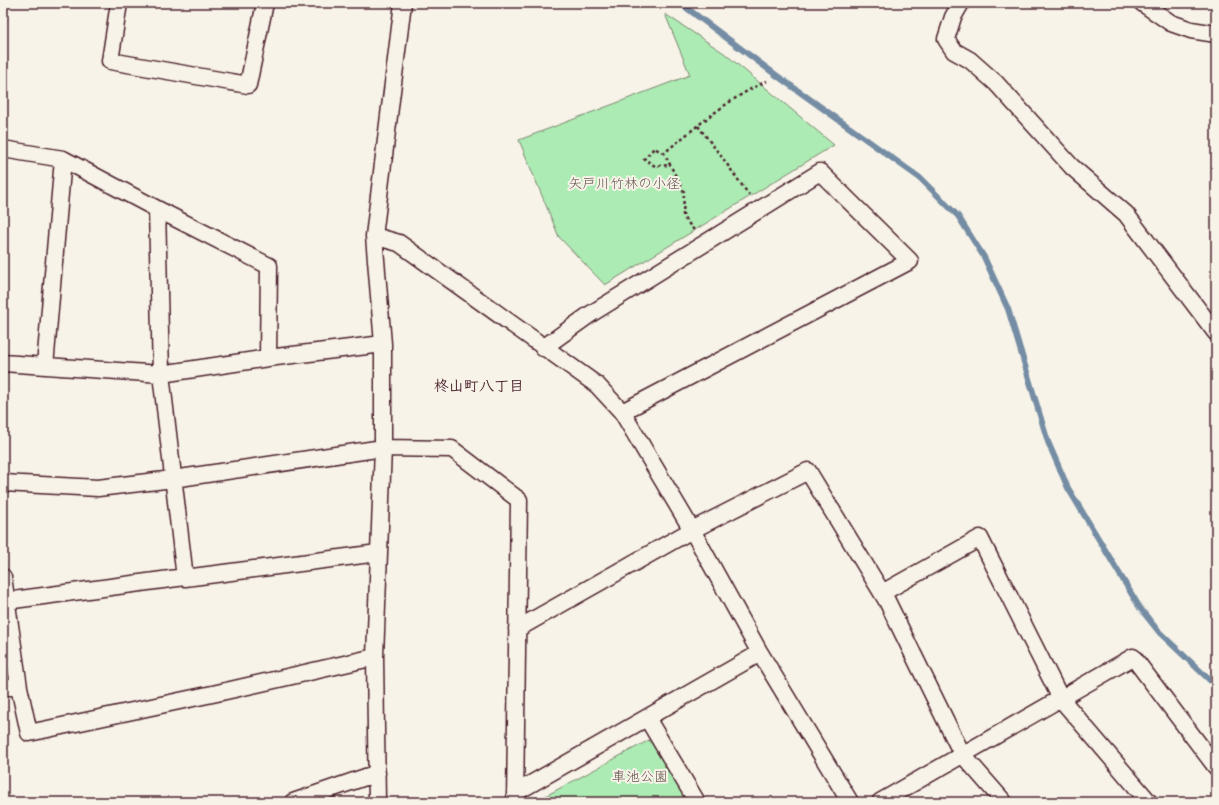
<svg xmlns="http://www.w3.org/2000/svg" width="1219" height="805" viewBox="0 0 1219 805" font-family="Pangolin,'Klee One',sans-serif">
<rect width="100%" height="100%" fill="#f7f3e8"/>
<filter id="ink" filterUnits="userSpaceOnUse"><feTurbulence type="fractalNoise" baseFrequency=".025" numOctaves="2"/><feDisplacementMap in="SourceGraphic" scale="8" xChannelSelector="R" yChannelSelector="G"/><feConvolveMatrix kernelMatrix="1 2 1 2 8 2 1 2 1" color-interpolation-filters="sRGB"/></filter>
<g filter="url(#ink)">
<!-- green -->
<path fill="#acebb3" stroke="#7b856f" d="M665 14 724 53 834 145 605 285 559 237 519 140 690 75Z
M653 738 687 802H538V800Z"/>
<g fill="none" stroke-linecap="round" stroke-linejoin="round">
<!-- stream -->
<path stroke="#758da4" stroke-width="6" d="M680 3 776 75 920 178 958 216 984 257 1008 309 1048 442 1068 488 1140 608 1159 632 1216 686"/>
<defs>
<path id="street" d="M119 3 110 61 248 85 265 3
M961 3 953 17 946 39 954 51 970 60 996 83 1072 167 1126 214 1216 333
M1142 3 1171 23 1191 30 1216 34
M3 149 63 159 157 209 269 266 268 358
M157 209 161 374 185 578 378 553
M374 236 399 243 597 385 622 412 692 530 760 653 850 802
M543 348 589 315 820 172 910 261 622 412
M3 363 161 374 268 358 383 344
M45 366 63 159
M3 483 98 488 173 479 383 448 452 449 519 500 515 802
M3 577 19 687
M882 593 980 538 1061 699 1149 802
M6 601 185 577
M517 629 692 530 808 471 887 601 962 754 1004 802
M3 687H19L29 733 217 693 375 657
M647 718 697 802
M515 793 760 653
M293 802 377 773
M377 802 375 657 383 448V344L374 236 403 3
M880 802 1133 657 1216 767"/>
</defs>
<!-- street casing -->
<use href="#street" stroke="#4a1f2b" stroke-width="19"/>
<!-- path -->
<path stroke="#4a1f2b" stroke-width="2.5" stroke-dasharray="3 3" stroke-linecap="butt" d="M698 126 724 160 749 195
M664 153 654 148 644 159 655 166 670 165
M694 230 683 217 684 192 664 153C696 127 729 98 767 81"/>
<!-- street -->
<use href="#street" stroke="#f7f3e8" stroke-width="16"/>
</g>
</g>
<g text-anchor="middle" stroke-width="4" stroke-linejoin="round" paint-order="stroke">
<!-- park labels -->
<g font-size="14" fill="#62524d" stroke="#f7f3e8">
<text x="624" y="188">矢戸川竹林の小径</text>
<text x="640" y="781">車池公園</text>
</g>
<!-- neighbourhood labels -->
<g font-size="15" font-weight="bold" fill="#4a1f2b" stroke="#f7f3e8">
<text x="479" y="391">柊山町八丁目</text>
</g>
</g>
<!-- margin -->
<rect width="1219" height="805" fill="none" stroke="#f7f3e8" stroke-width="16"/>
<rect x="8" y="8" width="1203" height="789" fill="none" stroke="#4a1f2b" stroke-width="1.5" filter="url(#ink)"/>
</svg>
